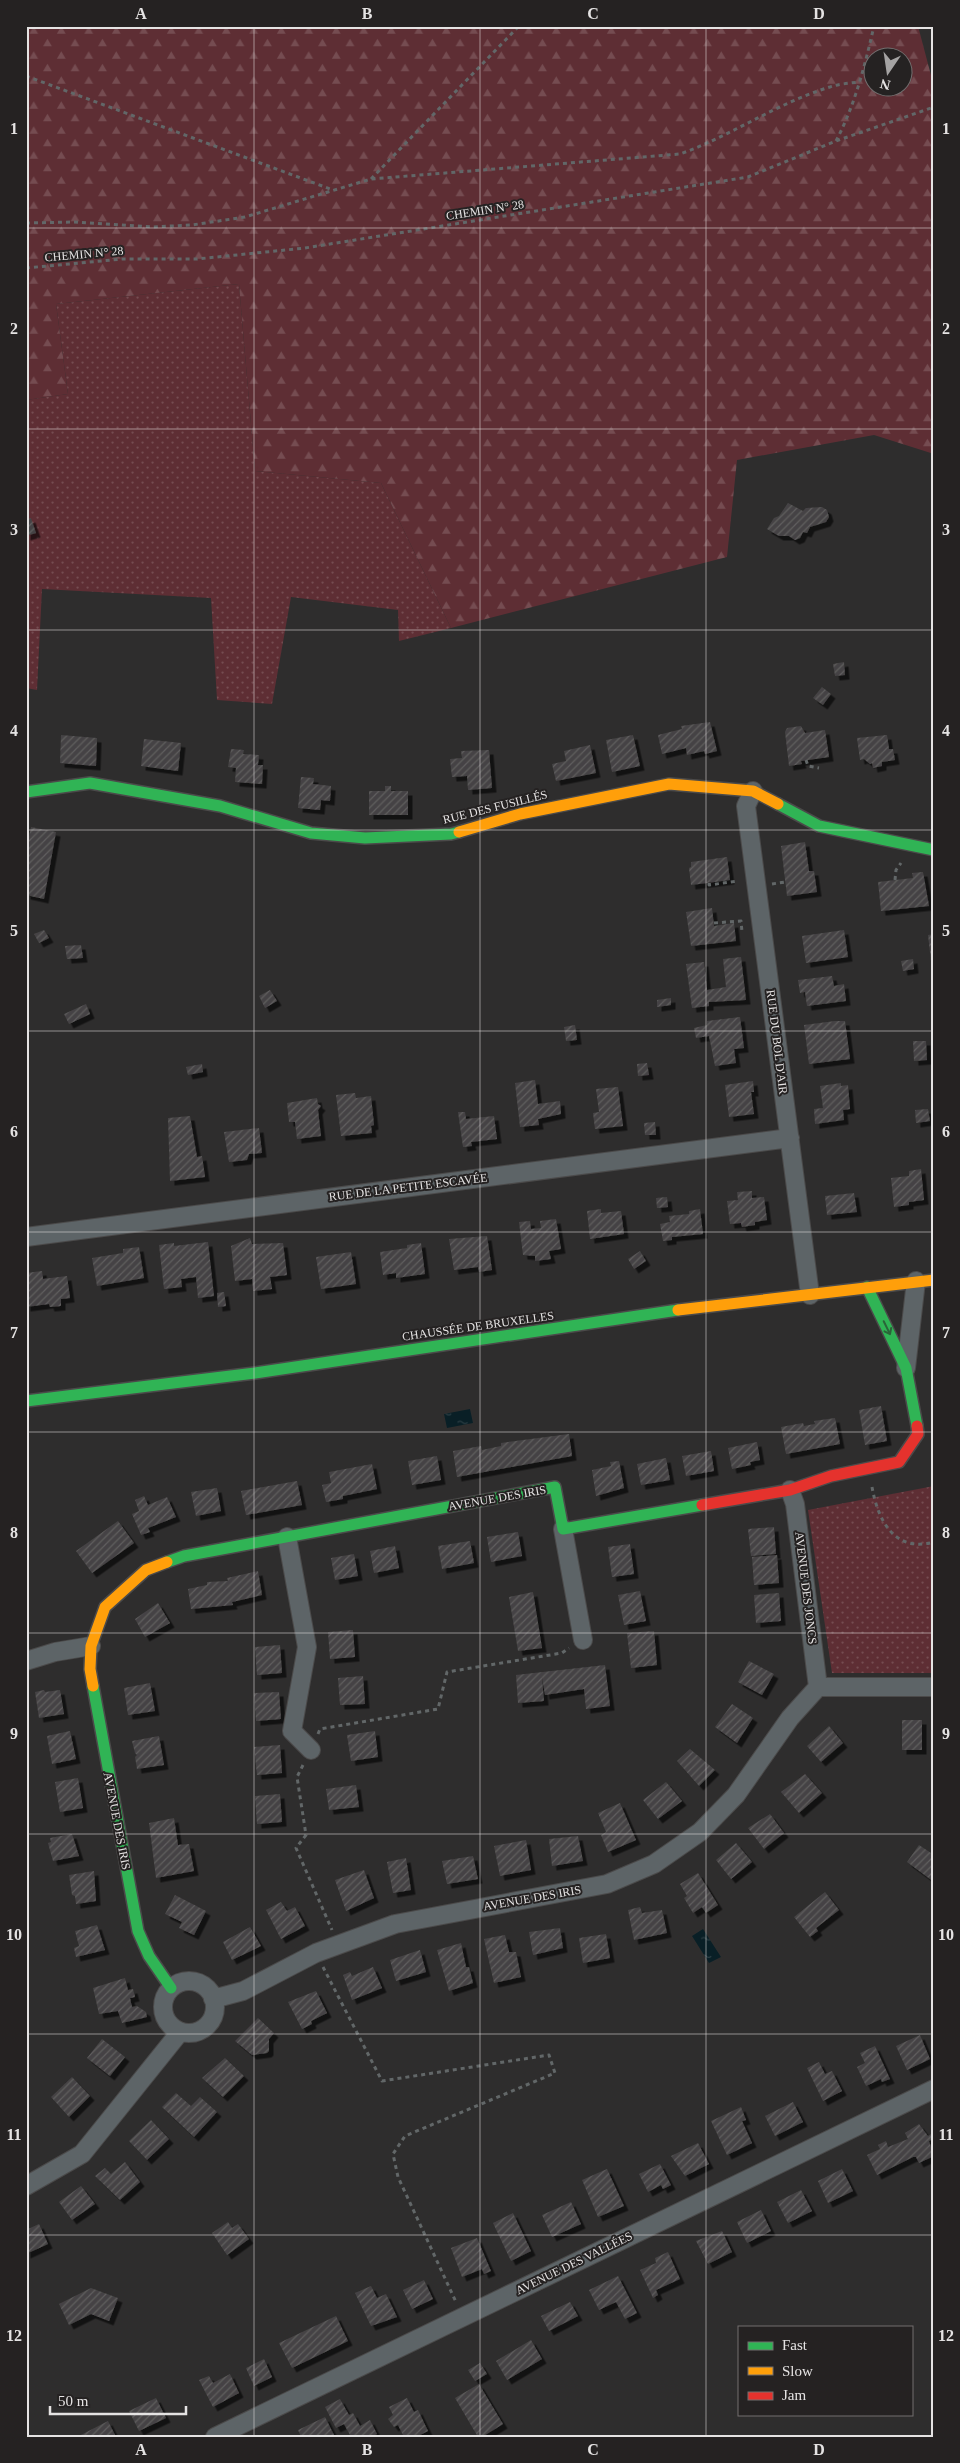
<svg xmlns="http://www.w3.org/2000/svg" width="960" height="2463" viewBox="0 0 960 2463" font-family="Georgia,serif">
<defs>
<pattern id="grass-dots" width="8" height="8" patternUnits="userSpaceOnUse" patternTransform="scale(1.25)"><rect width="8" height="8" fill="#5e2e34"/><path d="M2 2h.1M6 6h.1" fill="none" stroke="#754c51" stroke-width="1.8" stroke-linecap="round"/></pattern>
<pattern id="forest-firs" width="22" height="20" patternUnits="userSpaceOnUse" patternTransform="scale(1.25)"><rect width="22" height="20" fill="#5e2e34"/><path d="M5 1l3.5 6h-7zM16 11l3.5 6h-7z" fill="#754c51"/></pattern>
<pattern id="water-ripples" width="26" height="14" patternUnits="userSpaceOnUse" patternTransform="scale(1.25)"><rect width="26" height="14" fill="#091f26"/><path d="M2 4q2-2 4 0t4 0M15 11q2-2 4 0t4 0" fill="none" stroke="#2d3f45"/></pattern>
<pattern id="building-hatch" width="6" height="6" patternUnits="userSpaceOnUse" patternTransform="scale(1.25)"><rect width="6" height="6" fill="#454344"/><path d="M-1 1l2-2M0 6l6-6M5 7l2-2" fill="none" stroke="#605e5f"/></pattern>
<filter id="shadow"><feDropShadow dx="4.5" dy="4.5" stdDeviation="0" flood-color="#0009"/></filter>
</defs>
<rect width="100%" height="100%" fill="#2e2d2d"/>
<!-- grass -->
<path fill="url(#grass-dots)" d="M239 284 255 471 381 483 451 628 399 641 398 610 291 597 272 704 217 700 211 598 42 589 37 690 26 688V400L68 394 56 304Z
M934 1486V1673H832L808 1510Z"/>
<!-- forest -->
<path fill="url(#forest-firs)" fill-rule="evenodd" d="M26 26H918L932 79H934V454L874 435 737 460 727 557 451 628 381 483 255 471 239 284 56 304 68 394 26 400ZM872 58H902V88H872Z"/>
<!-- water -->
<path fill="url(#water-ripples)" d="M470 1409 473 1423 447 1428 444 1414Z
M703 1929 721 1957 709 1963 692 1936Z"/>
<!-- building -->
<path fill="url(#building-hatch)" filter="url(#shadow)" d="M788 503 803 511 806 508 822 507 827 510 829 517 826 522 810 527 807 533 803 532 800 538 795 540 789 536H779L767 529 774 518 779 516Z
M31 518 36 533 26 536V520Z
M844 662 845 675 835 676 833 664Z
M822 687 831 694 823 705 813 698Z
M710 722 717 751 705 754 704 751 687 755 686 748 662 754 658 735 682 729 681 726Z
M801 726 805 733 825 730 829 757 801 761 802 764 789 766 785 732 787 728Z
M61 735 97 738 96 766 60 763Z
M633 735 640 766 612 772 606 740Z
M887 735 889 749H893L895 760 882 762V766L873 768 872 763 870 764 864 759 860 760 857 738Z
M144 739 181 743 178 771 141 766Z
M590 745 596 773 556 781 552 764 566 761 564 751Z
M231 749 244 750 243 754 259 755 258 765H263L262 784 235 782 236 768 228 767Z
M489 750 492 788 468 790 467 776 452 777 450 759 462 758 461 751Z
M301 777 314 778 313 784 331 786 330 801 321 800 320 810 298 808Z
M385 786H391V791H408V815H369V791H385Z
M31 827 56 832 44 899 26 895V850Z
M805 842 809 871H814L817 892 787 896 781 846Z
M727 857 730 880 691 885 689 868 691 867V862Z
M923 872 929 906 881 911 878 882 913 878 912 873Z
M712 908 714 926 734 923 736 941 691 946 686 912Z
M44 930 49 938 39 943 34 934Z
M844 930 848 957 806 963 802 936Z
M934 934V960L931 961 928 935Z
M81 945 83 958 67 959 65 946Z
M741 957 746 1000 709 1002V1006L692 1008 686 964 704 962 707 990 726 987 723 959Z
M913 959 914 969 903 971 901 961Z
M832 976 834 986 844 984 846 1001 807 1006 805 992 800 993 798 980Z
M270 990 277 1001 265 1008 259 996Z
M671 998V1005L657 1007V1000Z
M86 1004 90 1014 69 1024 64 1014Z
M740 1017 744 1048 734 1049 736 1063 715 1066 709 1036 696 1038 694 1028 707 1025V1021Z
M835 1021H845L850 1059 809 1064 804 1025Z
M575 1025 577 1040 566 1041 564 1027Z
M913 1041H926L927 1060 914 1061Z
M647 1063 649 1075 638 1076 637 1064Z
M202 1064 203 1072 188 1075 186 1067Z
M535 1080 538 1104 560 1101 561 1114 538 1119 539 1125 520 1127 515 1083Z
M753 1081 754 1092H751L754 1114 729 1117 725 1085Z
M841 1083V1086L848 1085 850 1109 843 1110 844 1120 815 1124 814 1109 823 1108 820 1086Z
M618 1087 623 1126 595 1129 593 1113 599 1112 596 1089Z
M355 1093 356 1098 371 1096 374 1125 371 1126 372 1133 341 1136 336 1095Z
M317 1098 318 1104 321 1106 318 1110 321 1136 297 1139 295 1122H289L287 1103Z
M928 1109 930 1121 916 1123 915 1110Z
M458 1112H465L466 1119 494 1116 497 1139 471 1142 472 1146 463 1147Z
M190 1116 197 1157 202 1156 205 1177 170 1181 168 1118Z
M655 1122 656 1135H645L644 1123Z
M259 1128 262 1153 249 1154 247 1160 229 1162 224 1132Z
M921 1169 924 1200 909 1202V1205L894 1207 891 1178 909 1176V1171Z
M752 1191V1198L764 1197 767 1220 755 1222V1225L742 1227 741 1223 730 1224 727 1201 738 1200 737 1192Z
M854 1193 857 1212 827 1215 825 1196Z
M667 1197 668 1207 657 1208 656 1198Z
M601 1209V1213L621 1211 624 1234 590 1239 587 1211Z
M700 1209 703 1234 672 1237V1240L663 1241 660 1224 670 1222 669 1216 689 1214V1211Z
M556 1219 561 1249 549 1251 551 1259 535 1261V1256L523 1255 519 1222 530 1221 531 1229 541 1228 540 1221Z
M487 1236 492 1270 479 1272 478 1267 454 1270 449 1239Z
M250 1238 252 1244 283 1243 287 1275 270 1277 272 1289 253 1291 252 1279 235 1281 231 1246Z
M208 1242 214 1296 198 1298 196 1277 181 1279 182 1287 164 1289 159 1245 174 1243V1246Z
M421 1243 425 1274 396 1278V1273L383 1275 380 1252 407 1248V1245Z
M139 1247 144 1278 97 1286 92 1258 123 1253V1249Z
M640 1251 646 1261 634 1269 628 1259Z
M351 1252 356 1284 321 1289 316 1257Z
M42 1271 43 1279 67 1276 70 1298 61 1299V1306L50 1307 49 1304 26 1307V1273Z
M224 1292 226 1306 218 1307 217 1293Z
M881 1406 887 1441 865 1445 859 1410Z
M835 1418 840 1444 786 1454 781 1427 803 1423 804 1426 809 1425 815 1424 814 1421Z
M569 1434 572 1456 457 1477 453 1451 481 1446 482 1450 501 1446V1443Z
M757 1442 760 1460 750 1462 751 1465 732 1469 728 1448Z
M711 1451 714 1471 686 1476 682 1456Z
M437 1456 441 1480 412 1485 408 1461Z
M666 1458 670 1480 641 1485 637 1464Z
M619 1461 624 1488 596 1496 592 1470 611 1466 610 1462Z
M372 1464 377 1489 343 1496V1499L326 1502 322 1485 331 1483 329 1472Z
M297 1481 302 1505 246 1515 241 1491Z
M217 1488 221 1511 196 1516 191 1492Z
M144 1496 148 1505 167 1497 176 1517 148 1528 150 1532 141 1535 132 1514 139 1511 135 1500Z
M118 1521 134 1543 92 1573 76 1551Z
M774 1527 776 1554 751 1556 748 1529Z
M518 1532 522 1556 491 1562 487 1537Z
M470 1541 474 1563 442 1569 438 1546Z
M630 1544 634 1574 612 1577 608 1547Z
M395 1546 399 1568 374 1573 370 1551Z
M354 1554 358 1576 335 1580 331 1558Z
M777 1555 779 1583 754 1585 752 1557Z
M258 1571 262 1595 232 1602 233 1605 191 1609 188 1589 207 1585V1582L228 1581 227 1578Z
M640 1591 646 1621 624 1625 618 1595Z
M533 1592 542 1648 518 1651 509 1597Z
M779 1593 781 1621 756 1623 754 1595Z
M158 1603 170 1623 145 1637 135 1619Z
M353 1630 355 1657 330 1659 328 1632Z
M654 1631 657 1665 631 1668 627 1633Z
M280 1645 282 1673 257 1675 255 1647Z
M749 1661 774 1674 762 1695 738 1682Z
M605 1665 610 1706 586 1709 584 1689 545 1695 542 1677 544 1701 518 1703 516 1675Z
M363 1676 365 1704 340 1705 338 1678Z
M150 1683 155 1711 128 1715 124 1688Z
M44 1690 45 1692 60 1690 64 1714 39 1718 35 1692Z
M279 1692 281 1719 256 1721 254 1693Z
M732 1704 753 1718 737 1743 715 1727Z
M902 1720H922V1750H902Z
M829 1726 843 1743 821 1762 807 1746Z
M70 1731 76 1759 52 1764 47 1736Z
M375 1731 378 1757 351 1761 347 1735Z
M159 1736 164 1765 137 1769 135 1757 137 1755 135 1753 132 1741Z
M280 1745 282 1773 257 1775 254 1747Z
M690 1749 715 1770 699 1786 677 1761Z
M805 1774 822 1793 799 1813 781 1792Z
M78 1778 83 1808 60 1812 55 1782Z
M666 1782 682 1801 658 1819 643 1800Z
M356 1785 359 1807 329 1810 326 1789Z
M280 1794 282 1822 257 1824 255 1796Z
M620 1803 636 1840 608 1852 601 1835 606 1832 598 1813Z
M770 1814 784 1833 764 1849 748 1828Z
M174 1818 178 1845 189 1844 194 1871 156 1878 149 1823Z
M72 1834 79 1856 53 1861 48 1843 51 1842 50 1838Z
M578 1836 583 1861 552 1866 549 1839Z
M526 1840 531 1870 500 1876 494 1846Z
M736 1843 752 1862 731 1879 716 1860Z
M919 1845 934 1855V1882L907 1862Z
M473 1856 478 1879 447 1884 442 1861Z
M406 1858 411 1890 393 1893 387 1862Z
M364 1870 374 1898 346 1911 335 1880Z
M94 1871 96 1901 76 1904 75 1896 72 1895 69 1875Z
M698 1873 718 1905 706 1913 702 1907 693 1913 684 1898 687 1896 680 1884Z
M825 1892 839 1910 816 1928 818 1931 810 1937 794 1917Z
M175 1895 206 1911 194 1935 179 1928 182 1922 165 1914Z
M281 1902 287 1911 295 1907 305 1926 281 1939 266 1910Z
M640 1907 642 1913 662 1910 667 1933 634 1940 628 1910Z
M97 1925 105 1950 76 1957 74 1948 79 1946 75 1931Z
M250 1927 261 1946 232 1960 223 1942Z
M560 1928 563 1948 533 1955 529 1932Z
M606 1934 610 1958 583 1963 579 1938Z
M505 1935 509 1952H516L521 1977 494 1983 484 1939Z
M461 1943 466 1967H469L473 1983 449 1991 437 1950Z
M420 1950 426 1972 396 1981 390 1960Z
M373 1967 382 1988 352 2000 343 1975 350 1972 352 1976Z
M125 1978 128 1990 133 1989 135 1997 130 1998 132 2007 137 2006 146 2012 147 2017 122 2023 118 2011 99 2014 93 1988Z
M316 1991 327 2013 311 2021 312 2024 302 2029 288 2002Z
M258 2018 274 2033 269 2039V2051L267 2053 252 2055 235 2041Z
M920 2035 930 2059 907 2070 896 2046Z
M102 2039 125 2057 110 2076 87 2058Z
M875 2046 890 2079 882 2082 881 2079 866 2086 857 2067 865 2063 860 2053Z
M225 2058 244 2076 223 2097 202 2078Z
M819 2062 825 2074 832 2071 842 2091 823 2101 807 2068Z
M72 2077 90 2096 69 2117 51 2097Z
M176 2093 191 2106 200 2097 217 2112 194 2137 162 2107Z
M793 2102 803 2122 775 2136 765 2116Z
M741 2107 746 2120 742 2121 752 2143 727 2155 711 2121Z
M151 2120 169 2139 147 2160 129 2141Z
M919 2124 928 2136 931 2134 933 2139 929 2141 934 2156 919 2163 916 2157H913L877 2175 867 2155 880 2149 878 2145 886 2141 888 2147 908 2139 905 2133Z
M698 2143 709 2164 685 2176 671 2156Z
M125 2162 140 2182 120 2200 95 2176 105 2168 111 2174Z
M660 2164 671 2185 663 2189 661 2185 648 2192 639 2174Z
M607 2169 624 2206 598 2217 582 2180Z
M842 2169 853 2191 828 2203 818 2181Z
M81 2186 95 2204 72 2220 59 2202Z
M801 2190 812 2211 788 2223 777 2202Z
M571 2202 581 2224 552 2237 542 2215Z
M761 2210 771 2231 747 2243 737 2222Z
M513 2213 531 2251 511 2261 493 2223Z
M228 2222 232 2228 238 2224 249 2239 227 2255 212 2233Z
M39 2224 48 2244 26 2254V2230Z
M722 2231 732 2252 708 2264 696 2241Z
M477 2238 491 2271 484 2274 482 2269 462 2277 451 2248Z
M668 2252 680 2279 656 2290 658 2295 653 2298 640 2270 656 2263 655 2258Z
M618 2276 637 2313 625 2319 616 2302 599 2310 589 2290Z
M424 2280 433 2299 412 2309 403 2290Z
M371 2286 377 2298 386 2294 397 2317 371 2326 355 2293Z
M91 2288 118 2298 109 2321 91 2314 69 2325 59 2304Z
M570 2302 578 2316 549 2331 541 2316Z
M336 2316 348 2341 292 2368 279 2343Z
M531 2340 542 2359 507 2380 496 2361Z
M264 2359 272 2377 254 2386 246 2368Z
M480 2363 487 2374 475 2381 468 2370Z
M230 2374 239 2393 213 2407 199 2380 209 2376 213 2383Z
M479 2384 503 2424 482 2437H478L455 2398Z
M156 2398 166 2418 139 2431 129 2411Z
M407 2398 414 2412 418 2410 428 2431 416 2437H404L398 2425 394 2427 388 2419 393 2415 389 2407Z
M340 2399 349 2415 353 2413 360 2426 370 2420 377 2434 371 2437H351L344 2424 336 2428 325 2407Z
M325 2417 335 2437H301L298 2430Z
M108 2421 116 2437H77Z"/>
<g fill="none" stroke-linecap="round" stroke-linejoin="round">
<defs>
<path id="street" d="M753 791 746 806 810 1295
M26 1237 790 1138
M906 1368 916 1281
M790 1490 795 1504 818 1687
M563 1529 583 1640
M287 1537 307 1647 292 1731 311 1750
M26 1661 55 1652 91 1646
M163 2007a26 26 0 1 1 52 0a26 26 0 1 1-52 0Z
M213 1999 243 1991 316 1953 395 1924 607 1884 654 1864 700 1832 736 1795 790 1718 818 1687H934
M26 2186 82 2154 180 2032
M215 2437 934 2089"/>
<path id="fast" d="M26 792 90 783 220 806 311 833 365 838 451 834 459 832
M778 804 819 826 934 850
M867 1287 906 1368 917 1426
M26 1401 255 1373 678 1310
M167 1562 184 1556 555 1487 563 1529 702 1505
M93 1686 138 1931 149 1956 171 1988"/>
<path id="slow" d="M459 832 520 814 669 784 753 791 778 804
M678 1310 934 1280
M93 1686 90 1669 91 1646 105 1607 146 1570 167 1562"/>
<path id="jam" d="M702 1505 790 1490 831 1476 899 1462 918 1434 917 1426"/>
</defs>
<!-- street casing -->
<use href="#street" stroke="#4b4a4a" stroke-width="20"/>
<!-- fast casing -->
<use href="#fast" stroke="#4b4a4a" stroke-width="14"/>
<!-- slow casing -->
<use href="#slow" stroke="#4b4a4a" stroke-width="14"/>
<!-- jam casing -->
<use href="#jam" stroke="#4b4a4a" stroke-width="14"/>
<!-- path -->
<path stroke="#626768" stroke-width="3" stroke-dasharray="4 4" stroke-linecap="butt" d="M26 76 333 190
M836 141C855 105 865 65 874 26
M371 179 519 26
M26 223 74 222 152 227 192 225 245 217 371 179 680 154C731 136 777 103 830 87 839 84 850 83 860 82
M26 268 122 259H197L305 248 748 177 836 141 934 107
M806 760 808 766 819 768
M895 880 896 870 901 863
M709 883V885L738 881
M772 884 785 882
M714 923 741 921 742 932
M872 1487C878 1520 894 1553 934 1542
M318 1734 320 1729 438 1709 447 1672 562 1653 569 1648
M303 1765 297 1777 306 1835 296 1848 332 1930
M323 1967 382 2081 549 2055 555 2073 405 2136 393 2154 398 2177 456 2302"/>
<!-- street -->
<use href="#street" stroke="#5d6467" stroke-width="18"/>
<!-- fast -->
<use href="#fast" stroke="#30b455" stroke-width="11"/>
<!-- slow -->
<use href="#slow" stroke="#ff9f0a" stroke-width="11"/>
<!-- jam -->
<use href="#jam" stroke="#e5322d" stroke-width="11"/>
</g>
<!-- one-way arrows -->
<defs><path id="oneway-shaft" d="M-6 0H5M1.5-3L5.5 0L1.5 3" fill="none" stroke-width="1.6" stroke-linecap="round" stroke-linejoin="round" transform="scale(1.25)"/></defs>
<use stroke="#2a6439" href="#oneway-shaft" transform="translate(887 1328) rotate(64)"/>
<!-- grid -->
<path fill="none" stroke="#e5e3e3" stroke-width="1" stroke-opacity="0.55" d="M254 26V2437M480 26V2437M706 26V2437M26 228H934M26 429H934M26 630H934M26 830H934M26 1031H934M26 1232H934M26 1432H934M26 1633H934M26 1834H934M26 2034H934M26 2235H934"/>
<g text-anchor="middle" stroke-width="4" stroke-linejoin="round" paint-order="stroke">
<!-- street labels -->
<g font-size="12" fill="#e5e3e3" stroke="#252222">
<text transform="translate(485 210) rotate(-9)" y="4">CHEMIN N° 28</text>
<text transform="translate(84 254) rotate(-5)" y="4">CHEMIN N° 28</text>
<text transform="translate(495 807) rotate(-14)" y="4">RUE DES FUSILLÉS</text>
<text transform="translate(777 1042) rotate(83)" y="4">RUE DU BOL D'AIR</text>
<text transform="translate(408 1187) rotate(-7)" y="4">RUE DE LA PETITE ESCAVÉE</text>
<text transform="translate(478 1326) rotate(-8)" y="4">CHAUSSÉE DE BRUXELLES</text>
<text transform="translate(497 1498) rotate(-10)" y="4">AVENUE DES IRIS</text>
<text transform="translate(806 1588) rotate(83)" y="4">AVENUE DES JONCS</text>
<text transform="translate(117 1821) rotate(79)" y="4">AVENUE DES IRIS</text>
<text transform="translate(532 1898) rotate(-10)" y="4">AVENUE DES IRIS</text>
<text transform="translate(574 2263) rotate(-26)" y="4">AVENUE DES VALLÉES</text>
</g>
</g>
<!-- border -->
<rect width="960" height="2463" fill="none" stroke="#252222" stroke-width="55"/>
<!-- legend -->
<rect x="738" y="2326" width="175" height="90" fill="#252222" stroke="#726f6f"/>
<rect x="748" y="2342" width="25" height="8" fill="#30b455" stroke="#726f6f"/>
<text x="782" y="2350" font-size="15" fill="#e5e3e3">Fast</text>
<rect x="748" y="2367" width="25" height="8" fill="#ff9f0a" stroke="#726f6f"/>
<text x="782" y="2376" font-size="15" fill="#e5e3e3">Slow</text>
<rect x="748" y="2392" width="25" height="8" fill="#e5322d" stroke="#726f6f"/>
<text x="782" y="2400" font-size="15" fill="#e5e3e3">Jam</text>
<!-- north arrow -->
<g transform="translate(888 72) rotate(193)"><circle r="24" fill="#252222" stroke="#726f6f"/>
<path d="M0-4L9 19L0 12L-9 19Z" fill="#a5a3a3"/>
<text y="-8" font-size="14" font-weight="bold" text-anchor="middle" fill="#e5e3e3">N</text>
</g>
<!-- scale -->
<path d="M50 2406v8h136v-8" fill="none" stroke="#e5e3e3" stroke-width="2.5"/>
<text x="58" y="2406" font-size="15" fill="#e5e3e3" stroke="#252222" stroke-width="4" paint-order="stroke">50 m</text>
<rect x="28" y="28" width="904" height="2408" fill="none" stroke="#e5e3e3" stroke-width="2"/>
<g font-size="16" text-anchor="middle" font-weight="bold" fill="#e5e3e3">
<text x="141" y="19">A</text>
<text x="367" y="19">B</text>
<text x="593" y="19">C</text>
<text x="819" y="19">D</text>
<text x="14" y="134">1</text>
<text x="946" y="134">1</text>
<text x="14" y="334">2</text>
<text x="946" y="334">2</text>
<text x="14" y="535">3</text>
<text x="946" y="535">3</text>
<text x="14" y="736">4</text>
<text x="946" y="736">4</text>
<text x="14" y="936">5</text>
<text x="946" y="936">5</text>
<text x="14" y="1137">6</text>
<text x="946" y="1137">6</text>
<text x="14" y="1338">7</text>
<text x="946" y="1338">7</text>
<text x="14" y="1538">8</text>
<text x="946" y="1538">8</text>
<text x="14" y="1739">9</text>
<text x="946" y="1739">9</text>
<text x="14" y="1940">10</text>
<text x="946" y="1940">10</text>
<text x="14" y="2140">11</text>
<text x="946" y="2140">11</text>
<text x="14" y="2341">12</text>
<text x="946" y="2341">12</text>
<text x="141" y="2455">A</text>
<text x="367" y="2455">B</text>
<text x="593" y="2455">C</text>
<text x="819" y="2455">D</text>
</g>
</svg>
